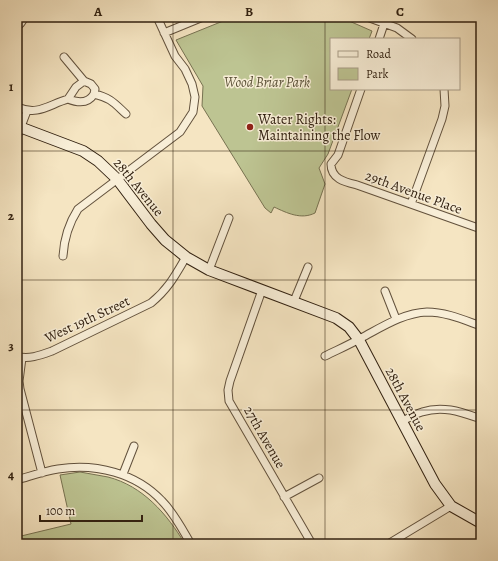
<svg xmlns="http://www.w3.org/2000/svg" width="498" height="561" viewBox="0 0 498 561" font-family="Alegreya,serif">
<rect width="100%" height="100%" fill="#f5e5c2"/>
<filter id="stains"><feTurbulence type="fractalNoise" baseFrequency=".005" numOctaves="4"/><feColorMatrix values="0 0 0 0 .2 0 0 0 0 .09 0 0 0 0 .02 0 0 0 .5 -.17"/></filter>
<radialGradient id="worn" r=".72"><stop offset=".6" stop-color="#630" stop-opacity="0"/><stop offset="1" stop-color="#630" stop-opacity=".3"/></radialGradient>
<!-- green -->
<path fill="#bdc492" stroke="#777251" d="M233 17H340L372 31 369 39H331V89H352L328 154 319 168 325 184 315 213C301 220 287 213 274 207L271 213 265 208 202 106 203 86 176 40Z
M80 472C89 474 99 475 108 477 143 486 167 514 185 544H17V537L71 524 60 475Z"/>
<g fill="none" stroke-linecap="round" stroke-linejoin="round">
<defs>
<path id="street" d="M367 17 397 28 412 39
M17 27 21 23 25 17
M164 33 203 17
M379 39 384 24
M64 57 84 81 91 84 95 89 94 94
M361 89 338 155 331 164C331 179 345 182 357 185L481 229
M94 94C111 98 114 103 126 114
M68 99 76 87 84 81
M17 107C38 116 48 105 68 99 78 103 88 104 94 94
M17 137 27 111
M411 204 442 119 445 106 444 89
M63 256C64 239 69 223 78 209L180 132 193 112 195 97 192 84 185 69 175 56 157 17
M209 270 229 218
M262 290 230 381 228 390 229 401 312 544
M385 291 396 319
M294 301 308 267
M17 356C28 360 41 355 52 351L151 303C168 289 175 276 186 257
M325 356C337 350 349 345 361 338 382 327 403 313 427 312 446 312 464 320 481 326
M22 358 19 381 20 389 42 473
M401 422C408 418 415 414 422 412 443 405 461 412 481 419
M123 474 134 446
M17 480C31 476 44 471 58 469 96 463 136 473 162 501 174 513 182 529 191 544
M284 497 319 478
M388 544 451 506"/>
<path id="secondary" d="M17 126 83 151 98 161 117 179 151 224 165 240 186 257 209 270 336 318 349 327 359 340 435 484 451 506 481 523"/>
</defs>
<!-- street casing -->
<use href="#street" stroke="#62513c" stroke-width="9"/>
<!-- secondary casing -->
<use href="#secondary" stroke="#312010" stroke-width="12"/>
<!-- street -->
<use href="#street" stroke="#f8eed7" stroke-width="7"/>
<!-- secondary -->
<use href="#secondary" stroke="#f8eed7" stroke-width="10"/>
</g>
<!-- grid -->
<path fill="none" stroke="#312010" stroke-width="1" stroke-opacity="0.55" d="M173 17V544M325 17V544M17 151H481M17 280H481M17 410H481"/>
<!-- markers -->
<circle fill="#8f2418" stroke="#f8eed7" stroke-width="1.5" cx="250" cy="127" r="4"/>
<g text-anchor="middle" stroke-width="3" stroke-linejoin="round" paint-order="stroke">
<!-- park labels -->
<g font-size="14" font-style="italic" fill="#5b5137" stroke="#f8eed7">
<text x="267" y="87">Wood Briar Park</text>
</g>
<!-- poi labels -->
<g font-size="14" fill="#312010" stroke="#f8eed7" text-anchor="start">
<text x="258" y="124">Water Rights:<tspan x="258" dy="16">Maintaining the Flow</tspan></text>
</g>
<!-- street labels -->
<g font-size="14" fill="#312010" stroke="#f8eed7">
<text transform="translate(139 187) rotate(51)" y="5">28th Avenue</text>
<text transform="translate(414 192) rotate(20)" y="5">29th Avenue Place</text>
<text transform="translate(87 319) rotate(-25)" y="5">West 19th Street</text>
<text transform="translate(406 399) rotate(62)" y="5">28th Avenue</text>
<text transform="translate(265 437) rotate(60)" y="5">27th Avenue</text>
</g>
</g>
<!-- margin -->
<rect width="498" height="561" fill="none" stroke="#f5e5c2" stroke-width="44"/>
<!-- legend -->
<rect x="330" y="38" width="130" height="52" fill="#f8eed7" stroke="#a89c87"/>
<rect x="338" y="51" width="20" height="6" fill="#f8eed7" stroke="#a89c87"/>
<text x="366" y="58" font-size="12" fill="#312010">Road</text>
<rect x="338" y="68" width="20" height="12" fill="#bdc492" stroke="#a89c87"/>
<text x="366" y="78" font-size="12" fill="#312010">Park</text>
<!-- scale -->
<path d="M40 515v6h102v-6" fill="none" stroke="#312010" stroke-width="2"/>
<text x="46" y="515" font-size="12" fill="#312010" stroke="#f8eed7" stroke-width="3" paint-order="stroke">100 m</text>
<rect x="22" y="22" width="454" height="517" fill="none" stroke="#312010" stroke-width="1.5"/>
<g font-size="13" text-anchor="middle" font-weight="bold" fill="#312010">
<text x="98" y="16">A</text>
<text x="249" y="16">B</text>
<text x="400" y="16">C</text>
<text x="11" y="91">1</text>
<text x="11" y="220">2</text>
<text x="11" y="350">3</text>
<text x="11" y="479">4</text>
</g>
<rect width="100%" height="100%" filter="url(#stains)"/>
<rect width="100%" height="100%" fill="url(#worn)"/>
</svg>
